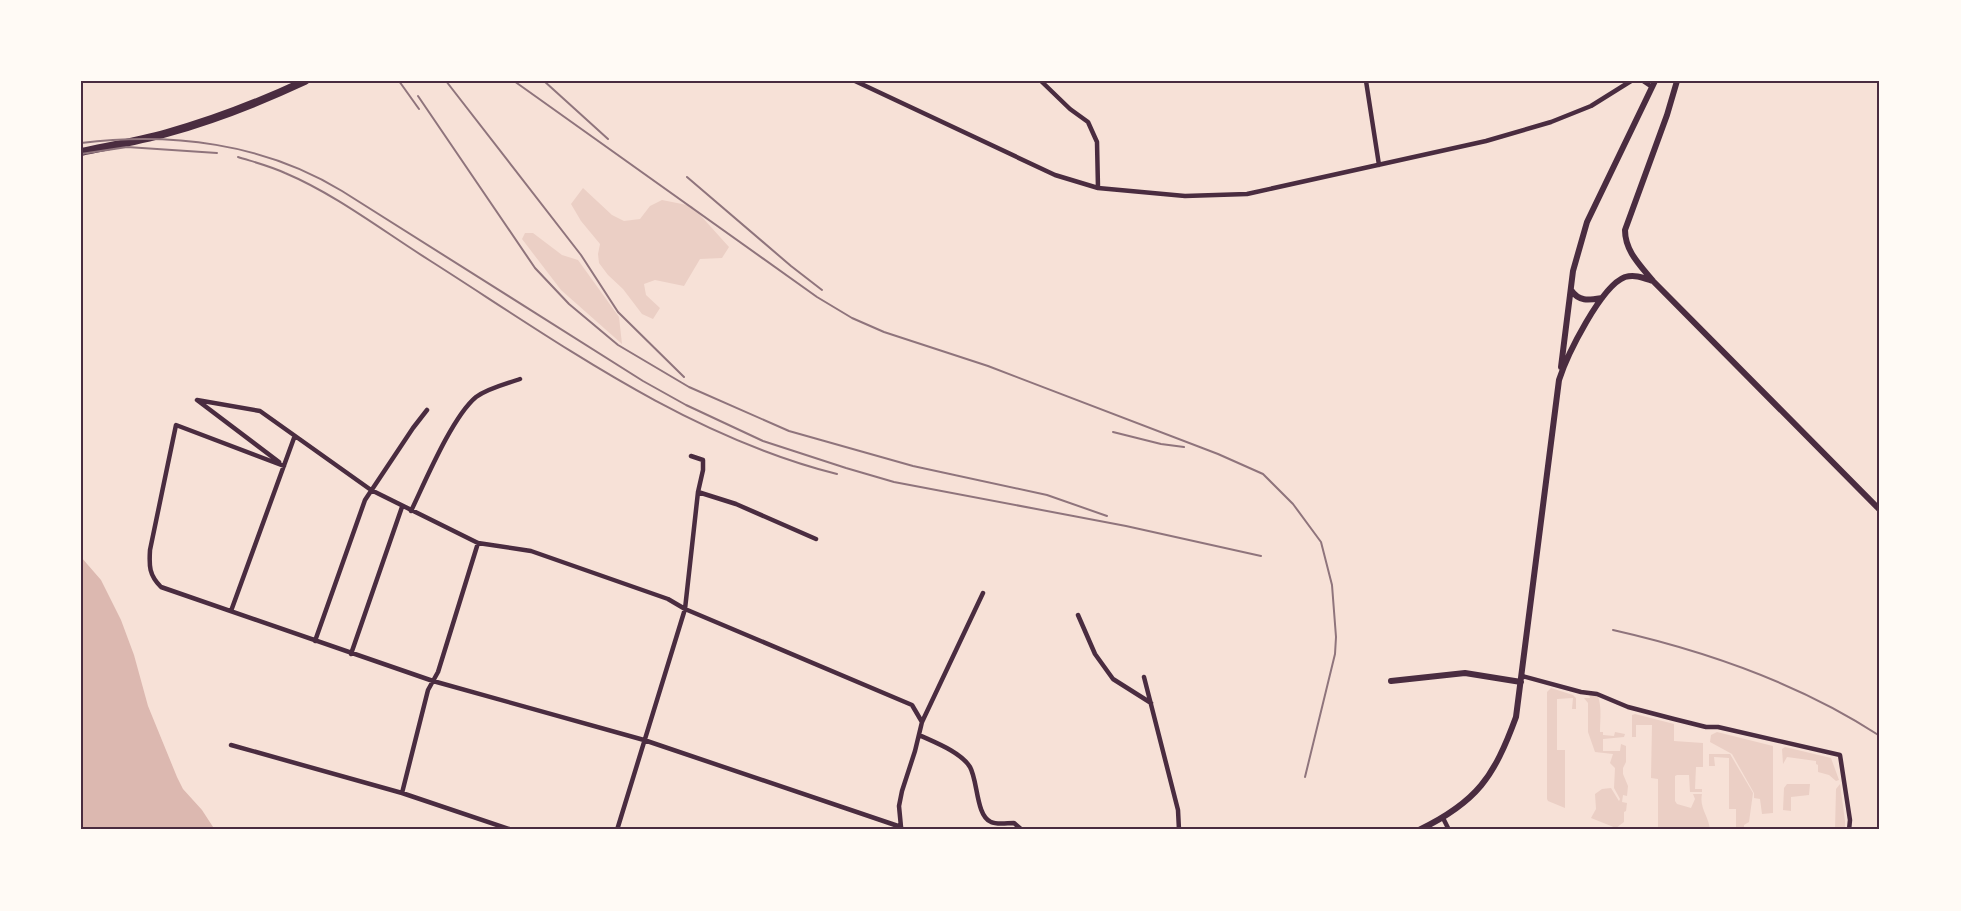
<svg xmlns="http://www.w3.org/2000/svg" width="1961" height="911" viewBox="0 0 1961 911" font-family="Arial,sans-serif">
<rect width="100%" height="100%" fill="#f7e1d7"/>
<!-- green -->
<path fill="#ebcfc5" d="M583 188 612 215 624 221 640 219 650 206 662 200 692 206 729 247 722 258 700 259 684 286 655 280 644 284 646 295 660 308 653 319 642 314 623 289 608 275 599 263 598 254 600 244 581 221 571 204Z
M525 233H533L562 255 578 260 619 317 622 344 561 290 522 239Z
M1551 688 1573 695 1576 698V709H1572L1573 698 1557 699V750H1565V808L1548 801 1547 799V692Z
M1589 694 1598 696C1602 709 1600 718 1600 732H1603V735L1614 736 1615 732 1625 734 1624 737 1603 739V751H1620L1621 744 1626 746V762L1623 768V774L1628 786 1627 796 1623 795 1622 802 1627 803 1626 811 1624 812V822L1616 828 1591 818 1596 809 1595 794 1602 789 1611 788 1619 801 1620 799 1614 788 1615 768 1610 763 1613 754 1595 752 1588 732V703L1584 698H1590Z
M1635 714 1674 724V741L1703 743V767H1696L1695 789H1702V792H1690L1689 775H1677L1675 776V801L1677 804 1691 808 1695 799 1693 794H1702C1699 808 1709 816 1710 830H1658V779L1651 778 1652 725H1636V737H1632V715Z
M1717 732 1773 746V813L1762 814 1760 799 1754 798V793L1732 754 1710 742 1711 735Z
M1785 747 1831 758 1839 780 1836 781 1829 775 1818 772V765L1816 764V761L1787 757 1783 764 1782 749Z
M1709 754H1730L1753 793 1749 822 1744 825V830H1736V809H1729V758L1714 757 1715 766H1709Z
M1787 784H1810L1809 795 1791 797V811L1783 810 1784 788Z
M1840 784 1845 821V830H1835L1836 789Z"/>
<!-- water -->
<path fill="#dcb8b0" d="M81 557 101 580 121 620 134 655 148 706 177 777 183 789 202 810 215 830H81Z"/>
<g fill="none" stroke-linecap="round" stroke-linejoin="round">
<!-- minor -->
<path stroke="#4a2c40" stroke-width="4.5" d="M855 81 1055 175 1098 188 1185 196 1247 194 1486 141 1551 122 1591 106 1631 81
M1041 81 1070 109 1088 122 1097 142 1098 188
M1366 81 1379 165
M1643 81 1652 87
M279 462 197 400 260 411 371 490 478 543 531 551 668 599 685 609 912 705 922 722
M284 466 176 425 150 550C149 566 149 575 161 587L433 681 644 740 901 827
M698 492 736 504 816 539
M411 511C425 482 452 417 476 397 488 388 506 384 520 379
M231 611 294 438
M1078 615 1095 654 1113 679 1151 703
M315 641 365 500 413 428 427 410
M351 654 402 507
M1522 676 1581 692 1597 694 1628 707 1674 719 1706 727H1718L1840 755 1850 820 1849 830
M1144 677 1178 810 1179 830
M919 735C934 742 961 752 970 767 978 781 976 816 991 822 997 825 1007 823 1014 823L1022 830
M231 745 402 793 512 830
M402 793 428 690 438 672 478 543
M1443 818 1449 830
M901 827 899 806 902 791 915 751 922 722 983 593
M617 830 685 609 698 492 703 470V460L691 456"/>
<!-- secondary -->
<path stroke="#4a2c40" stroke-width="6" d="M1677 81 1667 115 1625 230C1625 251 1640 265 1653 281L1880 510
M1571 290C1579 302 1589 300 1602 298
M1561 367 1573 271 1587 222 1655 81
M1391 681 1465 673 1521 682
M1419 830C1477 802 1494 777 1516 717L1559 380C1567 355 1601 286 1625 277 1635 274 1644 278 1653 281"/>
<!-- trunk -->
<path stroke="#4a2c40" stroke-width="8" d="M81 152C109 146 139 141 167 133 214 120 260 102 305 81"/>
<!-- rail -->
<path stroke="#8f747c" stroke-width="2" d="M399 81 419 109
M446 81 581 255 618 312 684 377
M514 81 817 297 852 318 884 332 988 366 1218 454 1263 474 1293 504 1321 542 1332 585 1336 637 1335 654 1305 777
M544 81 608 139
M418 96 535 268 569 304 618 345 689 387 789 431 913 466 1047 495 1107 516
M81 143C171 132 264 143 342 191L643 381 686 405 763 441 846 468 894 482 1126 526 1261 556
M81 154 127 147 217 153
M238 157C254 162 270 166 285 173 335 194 383 231 429 260 558 342 686 436 837 474
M687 177 791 266 822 290
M1113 432 1161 444 1184 447
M1613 630C1706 651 1799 683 1880 736"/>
</g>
<!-- border -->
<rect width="1961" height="911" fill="none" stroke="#fffaf5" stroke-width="165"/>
<rect x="82" y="82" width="1796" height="746" fill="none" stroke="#4a2c40" stroke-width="2"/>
</svg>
